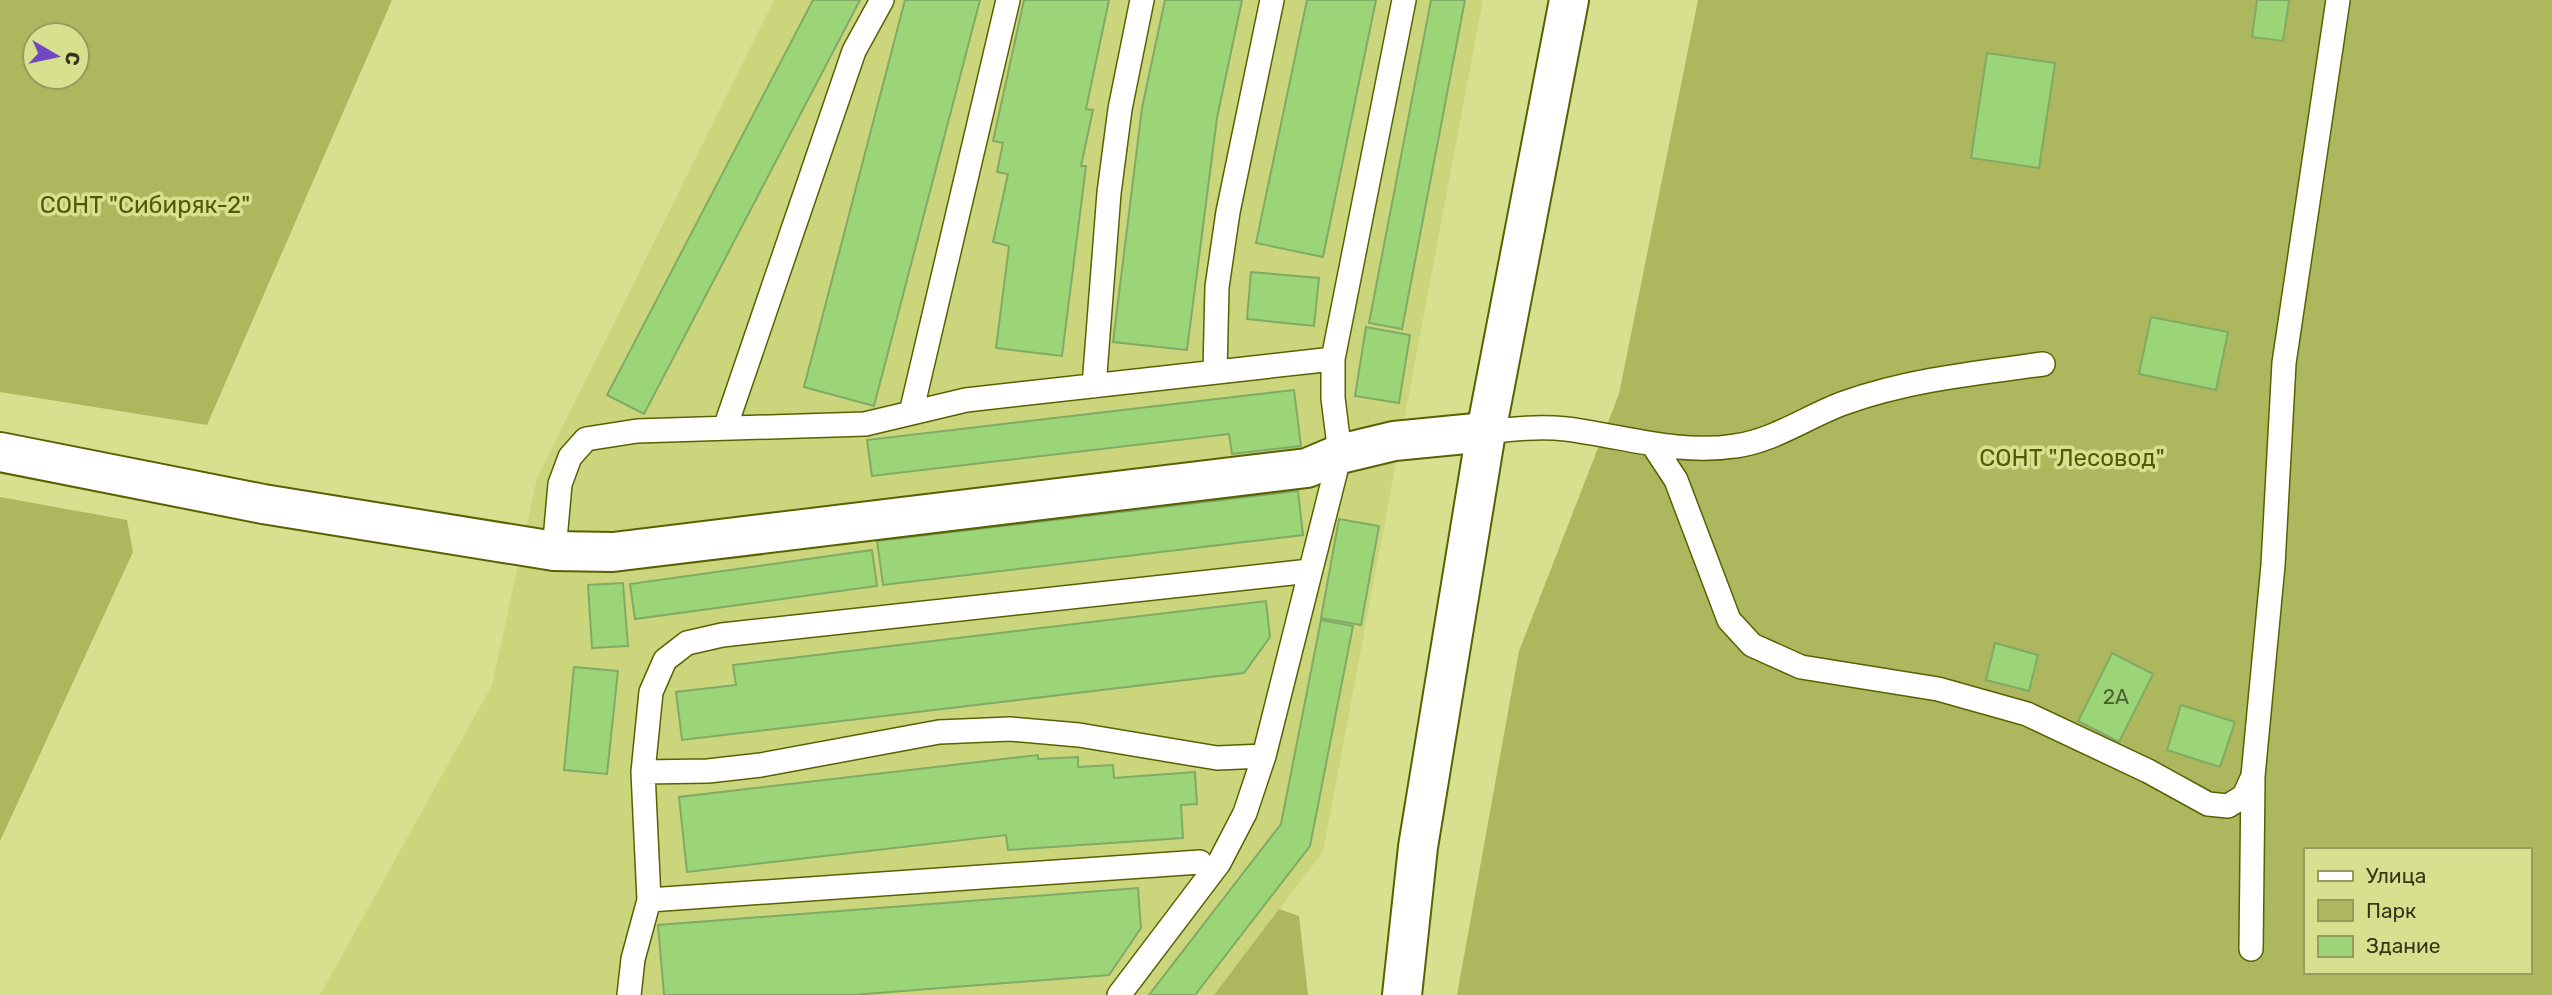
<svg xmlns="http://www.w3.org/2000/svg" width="2552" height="995" viewBox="0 0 2552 995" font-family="Rubik,sans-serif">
<rect width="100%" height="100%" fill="#d7e08f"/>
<!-- built -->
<path fill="#cbd57b" d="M774 0H1483L1323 852 1214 995H320L492 685 537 478Z"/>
<!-- green -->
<path fill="#adb75d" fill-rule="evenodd" d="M0 0H392L207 425 0 392ZM77 35V77H35V35Z
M1698 0H2552V995H1457L1519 651 1619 394ZM2305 850H2529V972H2305Z
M0 497 127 520 133 552 0 841Z
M1279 909 1299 916 1308 995H1214Z"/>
<!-- building -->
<path fill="#9cd478" stroke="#80aa66" stroke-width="2" d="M813 0H860L644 414 607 395Z
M905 0H980L874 406 804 387Z
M1024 0H1109L1086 109 1093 110 1081 166H1086L1062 356 996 348 1009 246 993 242 1008 174 997 172 1003 143 993 141Z
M1165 0H1242L1217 118 1187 350 1113 342 1142 108Z
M1307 0H1376L1323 257 1256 243Z
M1431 0H1465L1402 329 1369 323Z
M2257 0H2289L2283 41 2252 37Z
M1987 53 2055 63 2039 168 1971 158Z
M1251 272 1319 278 1314 326 1247 319Z
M2151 317 2228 332 2216 390 2139 374Z
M1366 327 1410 335 1399 403 1355 396Z
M1294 390 1301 446 1232 454 1229 434 872 476 867 440Z
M1298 491 1303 535 883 585 877 541Z
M1339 519 1379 526 1361 625 1321 618Z
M872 550 877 586 635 619 630 584Z
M623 583 628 646 592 648 588 585Z
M1266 601 1270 637 1244 673 682 740 676 692 736 685 733 665Z
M1321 620 1353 626 1310 846 1195 995H1149L1281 824Z
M1995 643 2038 655 2029 691 1986 680Z
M2112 653 2153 674 2119 742 2078 721Z
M574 667 618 671 607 774 564 770Z
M2181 705 2235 722 2220 767 2167 750Z
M1038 755V759L1078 757V767L1113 765 1114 778 1195 772 1197 804 1181 805 1183 838 1008 850 1006 835 687 872 679 797Z
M1138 888 1141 928 1109 975 852 995H664L658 925Z"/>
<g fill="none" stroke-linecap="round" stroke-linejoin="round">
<defs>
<path id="lane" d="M1333 359 1404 0
M1215 372 1217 287 1228 212 1272 0
M1094 386 1109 193 1120 109 1142 0
M911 413 1008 0
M725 428 854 51 882 0
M1486 432C1513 429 1539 426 1566 429 1623 436 1678 455 1735 446 1774 441 1808 416 1844 403 1908 380 1976 373 2043 364
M1653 445 1676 480 1729 620 1752 645 1801 667 1938 689 2027 714 2148 771 2208 804 2228 806 2244 796 2253 776 2273 565 2284 363 2338 0
M554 551 560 484 570 457 586 439 637 431 865 424 966 400 1333 359V398L1340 454 1264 756 1245 813 1219 863 1119 995
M643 772 708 771 761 765 939 732 1010 729 1079 735 1217 758 1264 756
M649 900 1200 862
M2251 949 2253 780
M629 995 633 959 649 900 643 772 651 692 665 660 687 643 722 635 1310 571"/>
<path id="street" d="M0 452 263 504 554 551 613 552 1307 468 1340 454 1394 441 1486 432"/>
<path id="secondary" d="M1402 995 1418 847 1486 432 1569 0"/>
</defs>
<!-- lane casing -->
<use href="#lane" stroke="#5a6102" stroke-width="26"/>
<!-- street casing -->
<use href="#street" stroke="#5a6102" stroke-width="42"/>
<!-- secondary casing -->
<use href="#secondary" stroke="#5a6102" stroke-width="42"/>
<!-- lane -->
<use href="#lane" stroke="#fff" stroke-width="23"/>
<!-- street -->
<use href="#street" stroke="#fff" stroke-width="38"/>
<!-- secondary -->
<use href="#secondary" stroke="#fff" stroke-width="38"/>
</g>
<g text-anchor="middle" stroke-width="7" stroke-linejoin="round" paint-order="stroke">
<!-- number labels -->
<g font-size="21" fill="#4e5e2e">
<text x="2116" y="704">2А</text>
</g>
<!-- park labels -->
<g font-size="24" fill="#545a04" stroke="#d7e08f">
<text x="145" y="213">СОНТ "Сибиряк-2"</text>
<text x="2072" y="466">СОНТ "Лесовод"</text>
</g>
</g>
<!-- legend -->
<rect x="2304" y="848" width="228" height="126" fill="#d7e08f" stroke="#969c5f" stroke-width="2"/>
<rect x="2318" y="871" width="35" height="10" fill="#ffffff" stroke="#969c5f" stroke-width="2"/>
<text x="2366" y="883" font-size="21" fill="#343716">Улица</text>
<rect x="2318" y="900" width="35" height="21" fill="#adb75d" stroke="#969c5f" stroke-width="2"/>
<text x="2366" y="918" font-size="21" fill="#343716">Парк</text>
<rect x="2318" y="936" width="35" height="21" fill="#9cd478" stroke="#969c5f" stroke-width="2"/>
<text x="2366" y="953" font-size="21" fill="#343716">Здание</text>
<!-- north arrow -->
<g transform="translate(56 56) rotate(99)"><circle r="33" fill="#d7e08f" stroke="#969c5f" stroke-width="2"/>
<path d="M0-5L12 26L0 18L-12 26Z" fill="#7048c1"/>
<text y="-10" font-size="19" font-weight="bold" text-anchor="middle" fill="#343716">С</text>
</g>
</svg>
